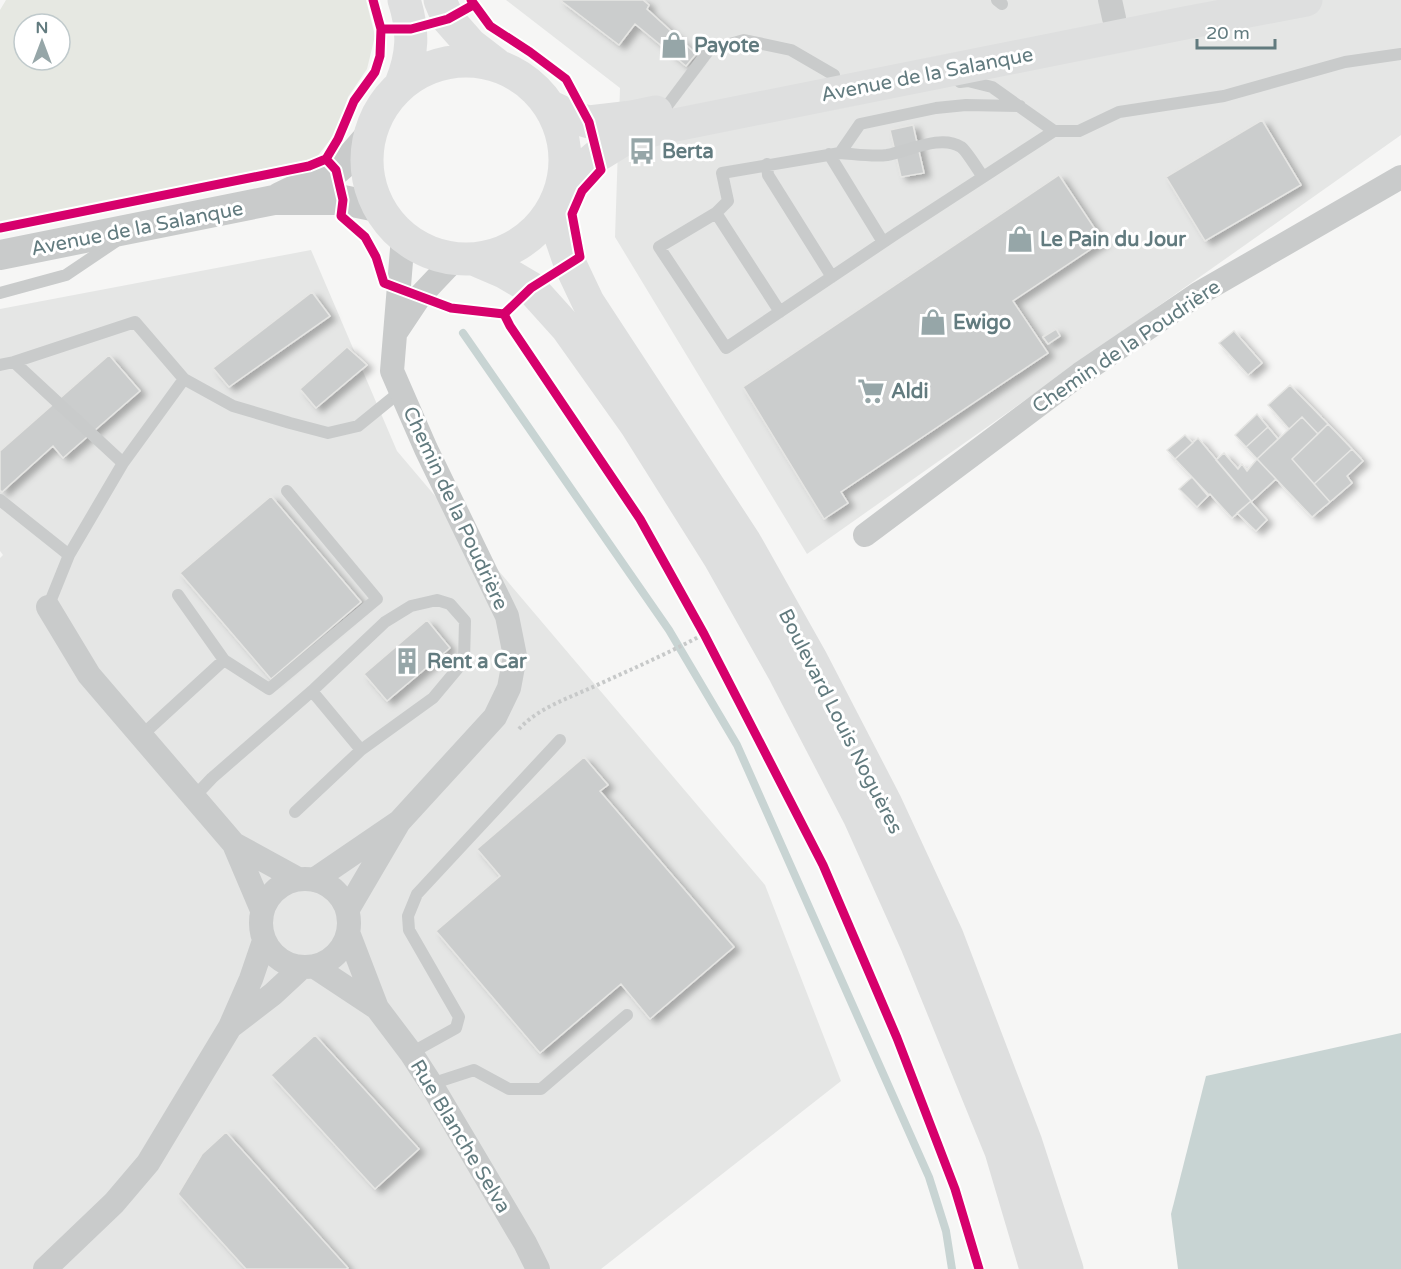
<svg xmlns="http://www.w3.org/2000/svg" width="1401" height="1269" viewBox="0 0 1401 1269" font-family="'Varela Round',sans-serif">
<defs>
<filter id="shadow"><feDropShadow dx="6" dy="4" stdDeviation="3" flood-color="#0004"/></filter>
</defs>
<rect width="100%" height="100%" fill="#f6f6f5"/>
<!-- built -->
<path fill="#e5e6e5" d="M506 0H1401V135L807 554 615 237 620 88Z
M311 250 397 451 765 885 841 1081 601 1269H0V558L3 555 0 551V309Z"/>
<!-- green -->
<path fill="#e6e8e2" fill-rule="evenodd" d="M6 0H366L375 36 367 69 348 97 337 131 316 158 0 222V10ZM24 24H60V60H24Z"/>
<!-- water -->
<path fill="#c8d4d3" d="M1401 1033V1269H1178L1171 1214 1206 1076Z"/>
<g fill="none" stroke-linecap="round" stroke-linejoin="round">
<!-- stream -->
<path stroke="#c8d4d3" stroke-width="8" d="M463 333 669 630 737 745 929 1177 946 1231 952 1269"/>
</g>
<!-- building -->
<path fill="#cbcdcd" stroke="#e6e6e4" stroke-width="1.5" filter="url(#shadow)" d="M560 0H643L649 5 647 9 696 54 686 66 635 24 619 45Z
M1262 120 1301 185 1205 241 1166 177Z
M913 125 924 173 901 177 890 130Z
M1059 175 1103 241 1013 301 1048 353 841 492 848 503 824 519 743 387Z
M312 292 330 316 229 387 213 368Z
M1056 329 1060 336 1048 344 1043 337Z
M1234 331 1262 363 1248 375 1219 343Z
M347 347 367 365 316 408 300 389Z
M109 355 140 391 63 458 53 446 2 492 0 490V451Z
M1290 385 1328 424 1318 434 1302 417 1289 429 1268 405Z
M1257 414 1268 427 1246 447 1235 435Z
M1302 417 1318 434 1292 459 1330 502 1312 517 1257 459Z
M1328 424 1352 449 1314 484 1292 459Z
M1268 427 1278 439 1257 459 1246 447Z
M1185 435 1193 443 1175 459 1167 450Z
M1198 438 1251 501 1232 518 1210 494 1209 495 1175 459Z
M1352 449 1363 461 1347 476 1352 483 1330 502 1314 484Z
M1224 453 1238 469 1242 464 1247 471 1257 459 1276 479 1251 502 1267 520 1256 531 1237 513 1251 501 1216 460Z
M1192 477 1208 496 1197 507 1179 489Z
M271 496 361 602 271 679 180 573Z
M427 620 450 648 387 701 364 674Z
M584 757 608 785 600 791 734 947 650 1019 621 984 540 1053 436 931 500 876 477 849Z
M315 1035 419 1149 375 1189 271 1075Z
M226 1132 348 1268 346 1269H246L178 1194 202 1154Z"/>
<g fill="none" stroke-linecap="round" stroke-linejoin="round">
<!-- path -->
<path stroke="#c7c9c9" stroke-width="4" stroke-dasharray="3 3" stroke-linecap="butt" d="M519 729C538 708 569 698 595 686 632 669 669 653 704 634"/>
<!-- service -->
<path stroke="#c9cbcb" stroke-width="12" d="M997 0 1002 4
M960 82 968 81 992 87 1054 131H1079L1119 112 1224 96 1345 62 1401 54
M1020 106 966 105 936 108 860 124 840 153 722 173 728 201 716 213 659 247 726 348 897 233 1054 131
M664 110 709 50 744 40 791 50 834 75
M840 153C855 154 873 157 887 155 909 151 941 134 961 147 966 150 978 170 983 177
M829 154 883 242
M767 164 768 175 832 277
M716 213 780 312
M0 293 66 275 115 242
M14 362 135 322 184 379 123 463
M0 365 14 362 123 463 69 555 48 607
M184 379 233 406 290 423 328 433 358 426 401 391
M0 500 69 555
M224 660 269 689 377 599 287 491
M312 691 385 622 411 606 437 600 450 604 465 621 464 661 433 698 361 750
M141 736 224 660 178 595
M194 797 212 778 312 691 361 750 295 812
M411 1053 456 1028 459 1017 409 930 408 916 417 894 560 740
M431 1084 474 1070 509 1089H541L627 1015"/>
<!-- minor -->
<path stroke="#c9cbcb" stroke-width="24" d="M1110 0 1114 18
M396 332 420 296 455 259
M865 535 1080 374 1198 294 1401 177
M48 607 89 675 234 844
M399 822 495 717 509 688 515 656 507 616 426 449 392 371 403 237
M261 923a44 44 0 1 1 88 0a44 44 0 1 1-88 0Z
M314 880 399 822 348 909
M262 910 234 844 298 879
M349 935 377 1008 411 1053 431 1084 525 1243 538 1269
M264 941 251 979 230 1027 273 994 301 968
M315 967 377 1008
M45 1269 114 1203 148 1163 230 1027"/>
<!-- tertiary -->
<path stroke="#c9cbcb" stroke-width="30" d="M280 197 336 170 354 154 368 138
M0 255 274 200H343L377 207"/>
<!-- secondary -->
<path stroke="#dedfdf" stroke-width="33" d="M440 0 448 19 470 44 496 64
M367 160a99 99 0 1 1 198 0a99 99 0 1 1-198 0Z
M401 84C413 54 414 31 404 0
M551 107 572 117 589 122 632 117 656 112
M564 184 597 156 628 137 660 128 1185 23 1306 0
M557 204 558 229 570 264 588 302 745 542 811 659 885 802 947 936 1026 1143 1067 1269
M476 260 504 272 531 288 567 328 636 425 719 557 785 674 859 816 917 945 1001 1151 1036 1269"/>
<defs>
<path id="cycleway" d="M373 0 381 29 380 56 375 72 354 101 338 139 326 159 336 170 343 200 341 216 365 237 376 257 384 283 451 308 504 314 531 288 580 257 572 214 582 191 601 170 589 122 566 79 530 52 490 26 471 0
M381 29H411L448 19 473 5
M0 228 309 166 326 159
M504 314 510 326 640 519 704 634 823 865 897 1038 955 1189 979 1269"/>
</defs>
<!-- cycleway casing -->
<use href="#cycleway" stroke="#fff" stroke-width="13"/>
<!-- cycleway -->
<use href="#cycleway" stroke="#d6006c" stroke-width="9"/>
</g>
<!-- icons -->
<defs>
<symbol id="shop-bare" viewBox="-9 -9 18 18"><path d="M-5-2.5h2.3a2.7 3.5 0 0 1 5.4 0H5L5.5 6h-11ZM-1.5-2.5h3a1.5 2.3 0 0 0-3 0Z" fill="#96a6a8" stroke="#fff" stroke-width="2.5" paint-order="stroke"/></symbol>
<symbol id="bus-bare" viewBox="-9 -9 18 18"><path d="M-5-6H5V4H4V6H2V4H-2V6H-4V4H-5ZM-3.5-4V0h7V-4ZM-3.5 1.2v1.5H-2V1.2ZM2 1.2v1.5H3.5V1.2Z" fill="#96a6a8" stroke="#fff" stroke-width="2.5" paint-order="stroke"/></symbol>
<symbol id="supermarket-bare" viewBox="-9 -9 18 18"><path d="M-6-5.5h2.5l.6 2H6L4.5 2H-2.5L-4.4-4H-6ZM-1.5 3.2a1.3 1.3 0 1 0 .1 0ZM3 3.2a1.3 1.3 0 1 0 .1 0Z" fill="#96a6a8" stroke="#fff" stroke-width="2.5" paint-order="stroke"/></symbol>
<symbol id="building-bare" viewBox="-9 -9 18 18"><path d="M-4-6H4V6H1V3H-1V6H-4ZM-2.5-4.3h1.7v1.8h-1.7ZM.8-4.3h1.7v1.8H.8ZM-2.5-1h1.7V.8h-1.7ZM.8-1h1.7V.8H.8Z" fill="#96a6a8" stroke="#fff" stroke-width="2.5" paint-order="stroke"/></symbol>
</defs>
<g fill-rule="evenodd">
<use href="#shop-bare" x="655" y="26" width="38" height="38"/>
<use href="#bus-bare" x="623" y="132" width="38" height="38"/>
<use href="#shop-bare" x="1001" y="220" width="38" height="38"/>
<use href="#shop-bare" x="914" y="303" width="38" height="38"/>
<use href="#supermarket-bare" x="852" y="372" width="38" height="38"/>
<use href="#building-bare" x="388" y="642" width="38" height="38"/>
</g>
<g text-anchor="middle" stroke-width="6" stroke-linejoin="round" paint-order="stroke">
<!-- poi labels -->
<g font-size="20" font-weight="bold" fill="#627b7f" stroke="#fff" text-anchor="start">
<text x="694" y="52">Payote</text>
<text x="662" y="158">Berta</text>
<text x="1040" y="246">Le Pain du Jour</text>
<text x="953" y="329">Ewigo</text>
<text x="891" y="398">Aldi</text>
<text x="427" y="668">Rent a Car</text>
</g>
<!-- street labels -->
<g font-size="20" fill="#627b7f" stroke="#fff">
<text transform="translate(927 74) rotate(-11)" y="7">Avenue de la Salanque</text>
<text transform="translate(137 228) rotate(-11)" y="7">Avenue de la Salanque</text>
<text transform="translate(1126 346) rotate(-34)" y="7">Chemin de la Poudrière</text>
<text transform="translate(456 508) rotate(65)" y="7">Chemin de la Poudrière</text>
<text transform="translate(841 721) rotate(63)" y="7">Boulevard Louis Noguères</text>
<text transform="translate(461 1136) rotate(59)" y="7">Rue Blanche Selva</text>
</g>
</g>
<!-- north arrow -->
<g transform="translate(42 42)"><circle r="28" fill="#ffffff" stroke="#c0cacc" stroke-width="1.5"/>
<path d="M0-4.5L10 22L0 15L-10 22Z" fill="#96a6a8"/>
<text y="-9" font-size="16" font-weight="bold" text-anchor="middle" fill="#627b7f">N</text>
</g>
<!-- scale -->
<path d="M1197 39v9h78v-9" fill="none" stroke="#627b7f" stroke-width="3"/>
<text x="1206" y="39" font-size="18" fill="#627b7f" stroke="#ffffff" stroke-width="4.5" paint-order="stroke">20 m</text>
</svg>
